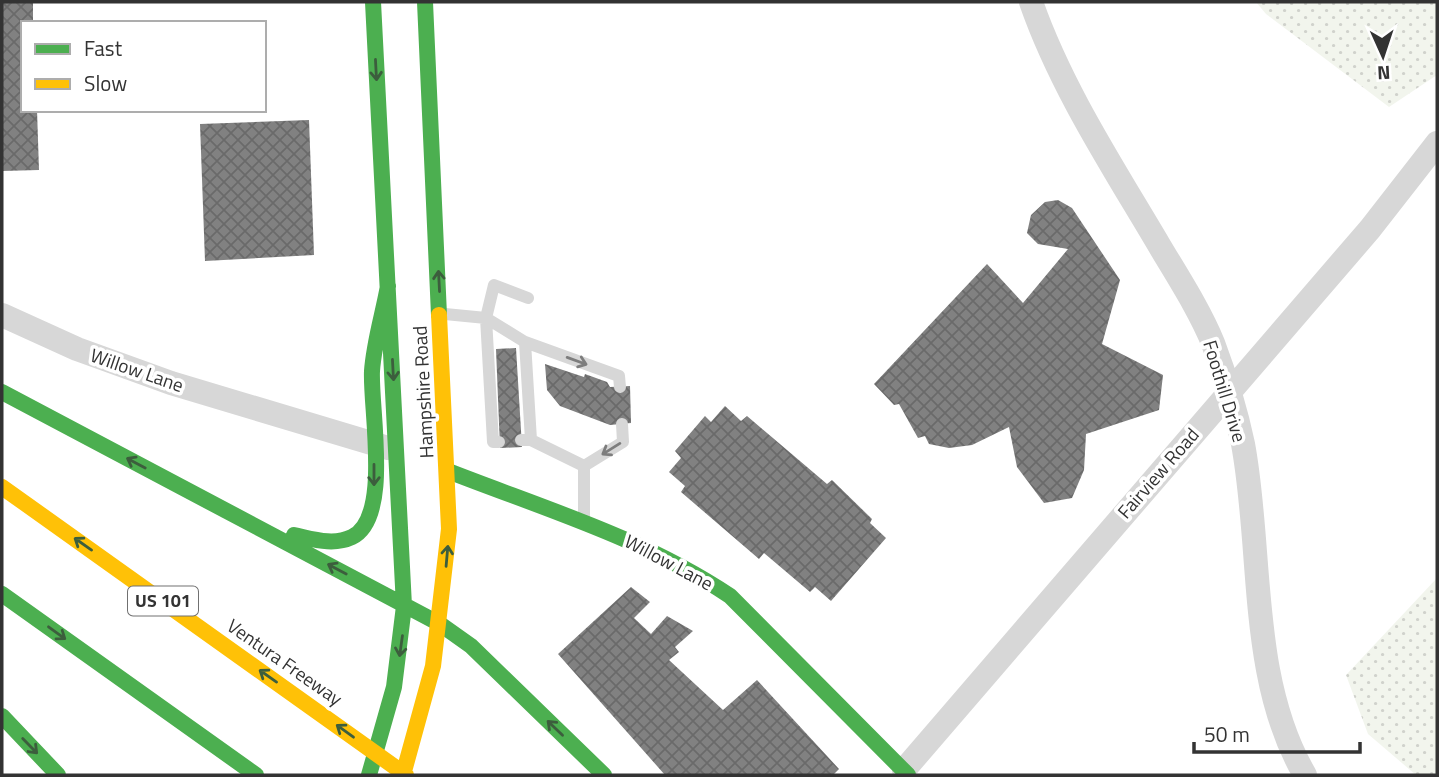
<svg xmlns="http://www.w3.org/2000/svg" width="1439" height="777" viewBox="0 0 1439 777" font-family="'Titillium Web',sans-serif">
<defs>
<pattern id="grass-dots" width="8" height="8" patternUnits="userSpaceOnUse" patternTransform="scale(1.75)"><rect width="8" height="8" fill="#f2f5ed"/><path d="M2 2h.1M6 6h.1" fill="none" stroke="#d0d2cc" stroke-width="1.8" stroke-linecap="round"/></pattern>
<pattern id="building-cross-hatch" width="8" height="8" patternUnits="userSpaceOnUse" patternTransform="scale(1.75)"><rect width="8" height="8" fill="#818181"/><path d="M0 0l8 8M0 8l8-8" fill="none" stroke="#6a6a6a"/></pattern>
</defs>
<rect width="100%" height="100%" fill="#fff"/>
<!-- grass -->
<path fill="url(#grass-dots)" d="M1256 2H1437V75L1389 107 1266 14Z
M1437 578V775H1416L1368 734 1346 675Z"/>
<!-- building -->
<path fill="url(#building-cross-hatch)" d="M2 2H33V23H23V110H37L39 170 2 171Z
M309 120 314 255 205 261 200 124Z
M1058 200 1072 208 1120 280 1102 344 1163 375 1159 410 1086 434 1084 470 1072 498 1044 503 1017 467 1009 427 972 445 949 448 929 444 925 436 918 438 899 404 894 405 874 384 987 264 1023 303 1068 249 1038 244 1027 233 1031 215 1045 202Z
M516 348 522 447 500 448 496 349Z
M545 364 584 377 585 374 607 382 610 387 630 386 631 423 610 425 560 406 547 390Z
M725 406 741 421 747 416 827 484 832 480 872 519 870 523 886 538 831 601 815 587 810 592 764 553 759 559 681 492 685 486 669 472 681 458 675 451 705 416 711 422Z
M631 587 650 602 634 618 651 634 667 616 693 631 675 647 679 652 669 660 723 710 757 680 839 769 833 775H665L558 654Z"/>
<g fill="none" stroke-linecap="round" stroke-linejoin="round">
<!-- lane -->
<path stroke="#d7d7d7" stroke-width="12" d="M445 314 486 318 494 285 528 298
M525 342 619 376 620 387
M531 440 584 466
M499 442H493L486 318 525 342 531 440H521
M584 466 623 442 622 424
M584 518V466"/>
<!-- street -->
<path stroke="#d7d7d7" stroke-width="24" d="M1031 2C1061 88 1113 167 1159 245 1178 277 1199 309 1213 343 1225 375 1236 411 1243 444 1263 551 1248 678 1305 775
M2 315 77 349 171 383 388 448
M904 770 1370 229 1437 143"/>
<!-- fast -->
<path stroke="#4caf50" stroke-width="16" d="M425 2 439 315
M2 392 440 624 471 646 604 775
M448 471C545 509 643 538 730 596L908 775
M294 535C313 539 333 546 352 537 392 518 370 408 372 371 374 342 383 314 388 286
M2 594 256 775
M2 716 58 775
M369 775 394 687 404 606 373 2"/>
<!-- slow -->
<path stroke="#ffc107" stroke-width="16" d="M2 487 406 775
M403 775 433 666 449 529 439 315"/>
</g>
<!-- one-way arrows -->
<defs><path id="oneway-shaft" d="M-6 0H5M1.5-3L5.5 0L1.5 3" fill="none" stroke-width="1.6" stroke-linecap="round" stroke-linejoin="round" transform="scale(1.75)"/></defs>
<g stroke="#3c5e3d">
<use href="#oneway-shaft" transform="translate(376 70) rotate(87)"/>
<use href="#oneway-shaft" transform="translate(439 281) rotate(-93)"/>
<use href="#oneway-shaft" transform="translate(393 370) rotate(87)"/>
<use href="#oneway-shaft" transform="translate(136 463) rotate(-152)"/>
<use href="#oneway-shaft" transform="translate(374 475) rotate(90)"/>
<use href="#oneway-shaft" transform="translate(83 544) rotate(-145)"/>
<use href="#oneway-shaft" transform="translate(447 556) rotate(-85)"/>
<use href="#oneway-shaft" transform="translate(337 569) rotate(-152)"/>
<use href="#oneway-shaft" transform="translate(57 633) rotate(36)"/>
<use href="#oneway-shaft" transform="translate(401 646) rotate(98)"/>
<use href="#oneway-shaft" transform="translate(268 676) rotate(-145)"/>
<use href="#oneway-shaft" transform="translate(555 728) rotate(-136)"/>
<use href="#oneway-shaft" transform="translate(345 731) rotate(-144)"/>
<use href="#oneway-shaft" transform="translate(30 746) rotate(46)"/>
</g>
<g stroke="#7d7d7d">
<use href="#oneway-shaft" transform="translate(577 361) rotate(20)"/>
<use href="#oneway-shaft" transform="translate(611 449) rotate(148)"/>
</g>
<g text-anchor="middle" stroke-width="7" stroke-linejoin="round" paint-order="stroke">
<!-- shield labels -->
<rect fill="#fff" stroke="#707070" stroke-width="2" x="128" y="586.5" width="70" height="29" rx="5"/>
<g font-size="18" font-weight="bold" fill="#333">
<text x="163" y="607">US 101</text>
</g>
<!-- street labels -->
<g font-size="19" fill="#333" stroke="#fff">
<text transform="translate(137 370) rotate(19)" y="7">Willow Lane</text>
<text transform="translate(1225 391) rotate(73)" y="7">Foothill Drive</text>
<text transform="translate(423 392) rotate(-93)" y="7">Hampshire Road</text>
<text transform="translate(1158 473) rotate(-49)" y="7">Fairview Road</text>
<text transform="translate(669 562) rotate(28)" y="7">Willow Lane</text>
<text transform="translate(285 662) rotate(35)" y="7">Ventura Freeway</text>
</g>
</g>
<!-- border -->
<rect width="1439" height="777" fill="none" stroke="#333333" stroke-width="7"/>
<!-- legend -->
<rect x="21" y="21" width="245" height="91" fill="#ffffff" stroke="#adadad" stroke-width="2"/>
<rect x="35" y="44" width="35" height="10" fill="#4caf50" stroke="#adadad" stroke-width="2"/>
<text x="84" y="56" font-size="21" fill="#333333">Fast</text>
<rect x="35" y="79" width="35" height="10" fill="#ffc107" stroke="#adadad" stroke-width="2"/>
<text x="84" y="91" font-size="21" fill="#333333">Slow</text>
<!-- north arrow -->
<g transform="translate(1383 56) rotate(177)" stroke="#ffffff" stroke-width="5" paint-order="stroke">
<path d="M0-5L12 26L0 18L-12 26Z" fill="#333333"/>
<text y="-10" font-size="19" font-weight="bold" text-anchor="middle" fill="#333333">N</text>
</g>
<!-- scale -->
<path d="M1194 742v10h166v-10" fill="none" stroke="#333333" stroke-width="3.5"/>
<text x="1204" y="742" font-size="21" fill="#333333" stroke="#ffffff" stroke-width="5" paint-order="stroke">50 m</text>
</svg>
